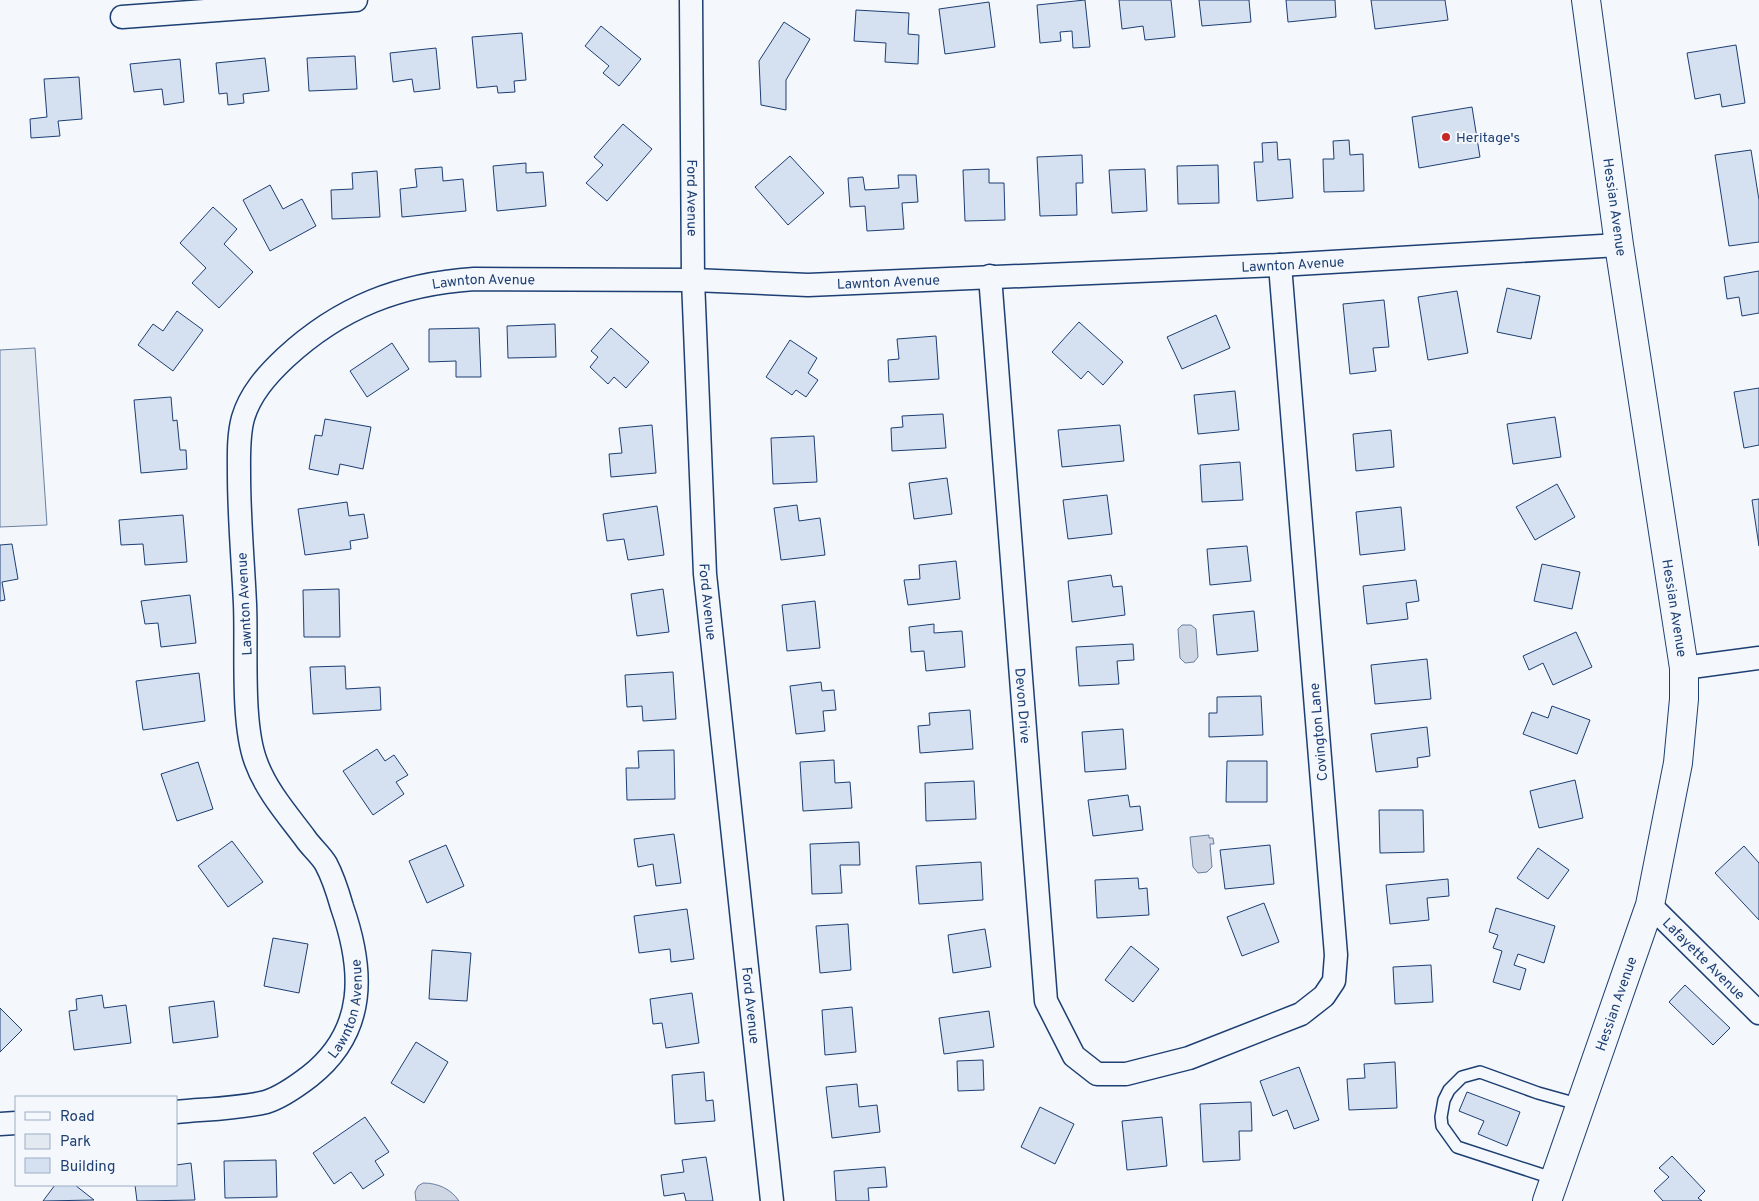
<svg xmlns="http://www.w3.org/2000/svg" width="1759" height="1201" viewBox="0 0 1759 1201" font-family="Overpass,sans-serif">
<rect width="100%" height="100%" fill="#f4f7fb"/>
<!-- green -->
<path fill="#e3e9f0" stroke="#687fa3" d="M35 348 47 525 0 527V350Z"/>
<!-- water -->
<path fill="#cfd7e4" stroke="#687fa3" d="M1182 625H1191L1196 629 1198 657 1194 662 1185 663 1180 658 1178 629Z
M1209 835V838H1213L1214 844H1210L1212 867 1207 872 1198 873 1193 867 1190 837Z
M423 1183C438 1183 451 1189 459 1201H416L415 1192 418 1186Z"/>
<!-- building -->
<path fill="#d5e0f0" stroke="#1d3f73" d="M1085 0 1090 47 1073 48 1072 31 1060 32 1061 41 1040 43 1037 5Z
M1119 0H1171L1175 37 1145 40 1143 26 1122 29Z
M1199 0H1249L1251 22 1202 26Z
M1286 0H1335L1336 17 1288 22Z
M1371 0H1445L1448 20 1375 29Z
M989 2 995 47 945 54 939 9Z
M856 10 909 13 908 34 919 35 918 64 885 62 886 43 854 41Z
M784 22 810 39 786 80V110L761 105 759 61Z
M601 26 641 59 619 86 603 73 609 66 585 46Z
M522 33 526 80 514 81 515 92 498 93 497 86 477 88 472 37Z
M1736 45 1745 103 1722 107 1720 94 1695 99 1687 53Z
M436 48 440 89 414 92 412 79 393 82 390 53Z
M355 56 357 89 309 91 307 58Z
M265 58 269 91 243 94 244 103 228 105 227 93 219 94 216 63Z
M180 59 184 102 164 105 162 89 134 92 130 64Z
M79 77 82 119 58 121 60 136 31 138 30 119 47 117 44 79Z
M1472 107 1480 157 1419 168 1412 117Z
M623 124 652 149 607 201 586 183 603 165 594 157Z
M1349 140 1350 155 1363 154 1364 191 1324 192 1323 159H1334L1333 141Z
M1277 142 1278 160 1290 159 1293 198 1257 201 1254 162H1263L1262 143Z
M1751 150 1759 200V242L1729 246 1715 155Z
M1082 155 1083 183H1076L1077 215 1040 216 1037 157Z
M790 156 824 193 788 225 755 187Z
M526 163V173L543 172 546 206 497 211 493 166Z
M1218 165 1219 203 1178 204 1177 166Z
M442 167 443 181 463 179 466 211 402 217 400 189 417 187 415 169Z
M989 169V183H1004L1005 220 965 221 963 170Z
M1145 169 1147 211 1112 213 1109 170Z
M377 171 380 217 332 219 331 190 353 189 352 173Z
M898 175H916L918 202 902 203 904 229 867 231 865 206 850 207 848 178 863 177 865 190 899 188Z
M270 185 283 209 302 199 316 226 270 251 243 200Z
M213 207 237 229 224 244 253 272 219 308 192 283 206 268 180 243Z
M1759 271V313L1742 316 1739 297 1727 299 1724 277Z
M1507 288 1540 296 1531 339 1497 332Z
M1457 291 1468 353 1428 360 1418 297Z
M1384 300 1389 347 1373 348 1376 371 1350 374 1343 304Z
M177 311 203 330 173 371 138 345 153 324 163 331Z
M1216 315 1230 348 1182 369 1167 337Z
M1079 322 1123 362 1103 385 1088 371 1081 379 1052 352Z
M555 324 556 357 508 358 507 326Z
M479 328 481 377H456V361L429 362V329Z
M611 328 649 362 626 388 614 377 608 384 590 367 598 357 591 351Z
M936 336 939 379 889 382 888 360 899 359 897 339Z
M790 340 817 358 808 373 818 380 806 397 796 390 792 395 766 377Z
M392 343 409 369 367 397 350 371Z
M1759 388V445L1744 448 1734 392Z
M1235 391 1239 430 1198 434 1194 395Z
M171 397 173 421 177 420 180 450H186L187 469 141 473 134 400Z
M943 414 946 448 892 451 891 428 903 427 902 416Z
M1555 417 1561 457 1513 464 1507 424Z
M325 419 371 427 363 469 340 464 338 475 309 469 315 435 322 436Z
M652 425 656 473 611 477 609 454 622 453 619 428Z
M1120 425 1124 461 1062 467 1058 430Z
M1391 430 1394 467 1356 471 1353 434Z
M814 436 817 482 773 484 771 438Z
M1240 462 1243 500 1202 502 1200 465Z
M947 478 952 514 914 519 909 483Z
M1557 484 1575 517 1535 540 1516 507Z
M1107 495 1112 534 1068 539 1063 500Z
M1759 499V546L1752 500Z
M347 502 349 516 364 514 368 538 350 541 351 549 305 555 298 509Z
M797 505 799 521 820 518 825 555 781 560 774 508Z
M657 506 664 555 628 560 624 539 607 541 603 514Z
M1401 507 1405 550 1360 555 1356 512Z
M183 515 187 562 145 565 143 544 121 545 119 520Z
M12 544 18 579 2 582 5 600 0 601V545Z
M1247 546 1251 581 1210 585 1207 549Z
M956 561 960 599 908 605 904 580 920 579 919 565Z
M1542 564 1580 572 1572 609 1534 601Z
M1111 575 1113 587 1122 586 1125 615 1072 622 1068 581Z
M1416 580 1419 601 1406 603 1408 619 1367 624 1363 586Z
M339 589 340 637H304L303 590Z
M663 589 669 632 637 636 631 594Z
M190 595 196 643 161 647 158 623 145 624 141 601Z
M815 601 820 648 787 651 782 605Z
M1254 611 1258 651 1217 655 1213 615Z
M934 624V633L962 631 965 667 926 671 924 651 911 652 909 627Z
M1576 632 1592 667 1553 685 1543 663 1529 670 1523 656Z
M1133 644 1134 660 1117 661 1119 684 1079 686 1076 647Z
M1427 659 1431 699 1375 704 1371 665Z
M345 666 346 689 380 687 381 710 313 714 310 667Z
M673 672 676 719 643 721 642 706 627 707 625 675Z
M199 673 205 721 143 730 136 681Z
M821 682 822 691 834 690 836 710 823 711 825 731 796 734 790 686Z
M1261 696 1263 735 1209 737V713H1217V697Z
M1552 706 1590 720 1577 754 1523 734 1532 712 1548 718Z
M970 710 973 749 920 753 918 726 930 725 929 713Z
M1427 727 1430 756 1417 758 1418 767 1376 772 1371 734Z
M1123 729 1126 769 1085 772 1082 732Z
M377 749 385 761 394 755 408 775 396 782 404 794 373 815 343 771Z
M674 750 675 799 627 800 626 768H639L638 751Z
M834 760 835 783 850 782 852 808 803 811 800 762Z
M1227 761H1267V802H1226Z
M198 762 213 809 177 821 161 774Z
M1575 780 1583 818 1539 828 1530 791Z
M974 781 976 819 926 821 925 783Z
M1128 795 1130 807 1140 806 1143 830 1093 836 1088 800Z
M1379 810H1423L1424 852 1380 853Z
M674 834 681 883 656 886 653 864 638 867 634 839Z
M232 841 263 882 228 907 198 866Z
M859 842 860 865H840L842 893 812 894 810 844Z
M446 845 464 886 427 903 409 861Z
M1270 845 1274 884 1225 889 1220 850Z
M1744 846 1759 863V920L1715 873Z
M1538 848 1569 870 1548 899 1517 878Z
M981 862 983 900 919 904 916 866Z
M1138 878 1139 889 1147 888 1149 915 1097 918 1095 880Z
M1448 879 1449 896 1427 898 1429 920 1390 924 1386 885Z
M1264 903 1279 942 1242 956 1227 917Z
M1496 908 1555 926 1544 963 1518 954 1514 965 1526 969 1520 990 1493 982 1502 951 1493 948 1498 935 1489 932Z
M687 909 694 959 671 962 670 949 639 953 634 916Z
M848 924 851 970 820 973 816 926Z
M985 929 991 967 953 973 948 935Z
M273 938 308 944 299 993 264 986Z
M1131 946 1159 969 1133 1002 1105 980Z
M432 950 471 953 467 1001 429 999Z
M1431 965 1433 1002 1395 1004 1393 967Z
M1685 985 1730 1028 1713 1045 1669 1002Z
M692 993 699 1043 666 1048 662 1023 653 1024 650 999Z
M102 995 104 1008 126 1005 131 1043 74 1050 69 1011 77 1010 76 999Z
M214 1001 218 1037 173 1043 169 1007Z
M852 1007 856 1052 825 1055 822 1010Z
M0 1008 22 1030 0 1052Z
M989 1011 994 1047 944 1054 939 1018Z
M416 1042 448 1062 424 1103 391 1083Z
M983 1060 984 1090 958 1091 957 1061Z
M1395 1062 1397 1108 1349 1110 1347 1079 1365 1078 1364 1064Z
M1299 1067 1319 1120 1294 1129 1287 1110 1273 1116 1260 1081Z
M704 1072 706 1101 713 1100 715 1121 675 1124 672 1075Z
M857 1084 859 1107 877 1105 880 1132 832 1138 826 1087Z
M1467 1092 1520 1112 1507 1146 1478 1134 1484 1121 1459 1111Z
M1251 1102 1252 1131H1239L1240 1160 1203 1162 1200 1104Z
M1040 1107 1074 1124 1055 1164 1021 1147Z
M365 1117 389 1152 375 1161 384 1175 363 1189 351 1172 334 1184 313 1153Z
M1162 1117 1167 1166 1127 1170 1122 1121Z
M1672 1156 1705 1191 1698 1198 1702 1201H1663L1654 1191 1669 1177 1659 1168Z
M706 1157 713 1201H686L684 1193 664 1196 661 1175 684 1172 682 1160Z
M276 1160 277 1197 225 1198 224 1161Z
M191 1163 195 1200 137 1201 135 1185H176V1165Z
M885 1167 887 1187 868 1188 869 1201H836L834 1171Z
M55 1185H75L94 1200 43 1201Z"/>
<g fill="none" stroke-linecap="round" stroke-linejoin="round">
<defs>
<path id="service" d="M1555 1179 1457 1147 1442 1126 1441 1117 1444 1100 1449 1090 1462 1077 1480 1072 1538 1093 1581 1105"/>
<g id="minor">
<path id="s1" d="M691 0 693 280 705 574 772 1201"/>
<path d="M122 17 356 0"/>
<path id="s2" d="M990 276 1046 1001 1074 1056 1097 1074H1126L1189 1058 1301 1014 1324 996 1334 981 1336 955 1280 265"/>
<path d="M1684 668 1759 658"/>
<path id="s3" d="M1650 905 1759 1013"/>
<path id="s4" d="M176 1112C206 1109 237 1109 266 1102 282 1097 297 1086 310 1076 367 1031 364 970 342 907 338 893 333 877 326 864 321 855 311 847 305 838 287 814 266 790 256 762 241 723 247 647 245 604 243 561 239 518 239 474 239 456 238 436 243 418 250 394 267 375 285 358 340 307 400 284 474 279L693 280 808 285 1280 265 1619 245"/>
<path d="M0 1124 16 1123"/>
</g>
<g id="secondary">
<path id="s5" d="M1547 1201 1650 905 1678 763 1684 699V668L1619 245 1586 0"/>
</g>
</defs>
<!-- service casing -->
<use href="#service" stroke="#1d3f73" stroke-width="14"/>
<!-- minor casing -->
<use href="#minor" stroke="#1d3f73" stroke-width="25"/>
<!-- secondary casing -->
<use href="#secondary" stroke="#1d3f73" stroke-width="30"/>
<!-- service -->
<use href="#service" stroke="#f4f7fb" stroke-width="11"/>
<!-- minor -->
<use href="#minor" stroke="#f4f7fb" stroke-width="22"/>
<!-- secondary -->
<use href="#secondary" stroke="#f4f7fb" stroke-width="28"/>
</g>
<!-- markers -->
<circle fill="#c62828" stroke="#f4f7fb" stroke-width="2" cx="1446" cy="137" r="5"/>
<g text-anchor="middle" stroke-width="4" stroke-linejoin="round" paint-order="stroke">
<!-- poi labels -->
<g font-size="14" fill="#1d3f73" stroke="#f4f7fb" text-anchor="start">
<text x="1456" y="142">Heritage's</text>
</g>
<!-- street labels -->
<g font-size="14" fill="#1d3f73" stroke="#f4f7fb">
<text dy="5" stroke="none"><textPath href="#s1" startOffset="198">Ford Avenue</textPath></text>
<text transform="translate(1615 207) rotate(82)" y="5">Hessian Avenue</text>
<text dy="5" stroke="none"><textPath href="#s4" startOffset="1946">Lawnton Avenue</textPath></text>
<text dy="5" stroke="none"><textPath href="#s4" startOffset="1541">Lawnton Avenue</textPath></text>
<text dy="5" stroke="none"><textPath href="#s4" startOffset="1136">Lawnton Avenue</textPath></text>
<text dy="5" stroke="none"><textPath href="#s1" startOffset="602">Ford Avenue</textPath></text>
<text transform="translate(244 604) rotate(-93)" y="5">Lawnton Avenue</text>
<text transform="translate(1675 608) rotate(81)" y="5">Hessian Avenue</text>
<text dy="5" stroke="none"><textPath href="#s2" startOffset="431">Devon Drive</textPath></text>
<text transform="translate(1318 732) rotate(-95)" y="5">Covington Lane</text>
<text dy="5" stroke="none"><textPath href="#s3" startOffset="76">Lafayette Avenue</textPath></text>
<text dy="5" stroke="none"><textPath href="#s5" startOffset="209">Hessian Avenue</textPath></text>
<text dy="5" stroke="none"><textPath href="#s1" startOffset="1008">Ford Avenue</textPath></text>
<text dy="5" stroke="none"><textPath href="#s4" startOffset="222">Lawnton Avenue</textPath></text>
</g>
</g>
<!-- legend -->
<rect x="15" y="1096" width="162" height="90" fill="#f4f7fb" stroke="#9eadc5"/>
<rect x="25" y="1112" width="25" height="8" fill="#f4f7fb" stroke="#9eadc5"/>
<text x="60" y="1121" font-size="15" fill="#1d3f73">Road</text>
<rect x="25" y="1134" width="25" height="15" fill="#e3e9f0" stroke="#9eadc5"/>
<text x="60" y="1146" font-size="15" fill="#1d3f73">Park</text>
<rect x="25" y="1158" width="25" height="15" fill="#d5e0f0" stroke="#9eadc5"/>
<text x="60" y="1171" font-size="15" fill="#1d3f73">Building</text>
</svg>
